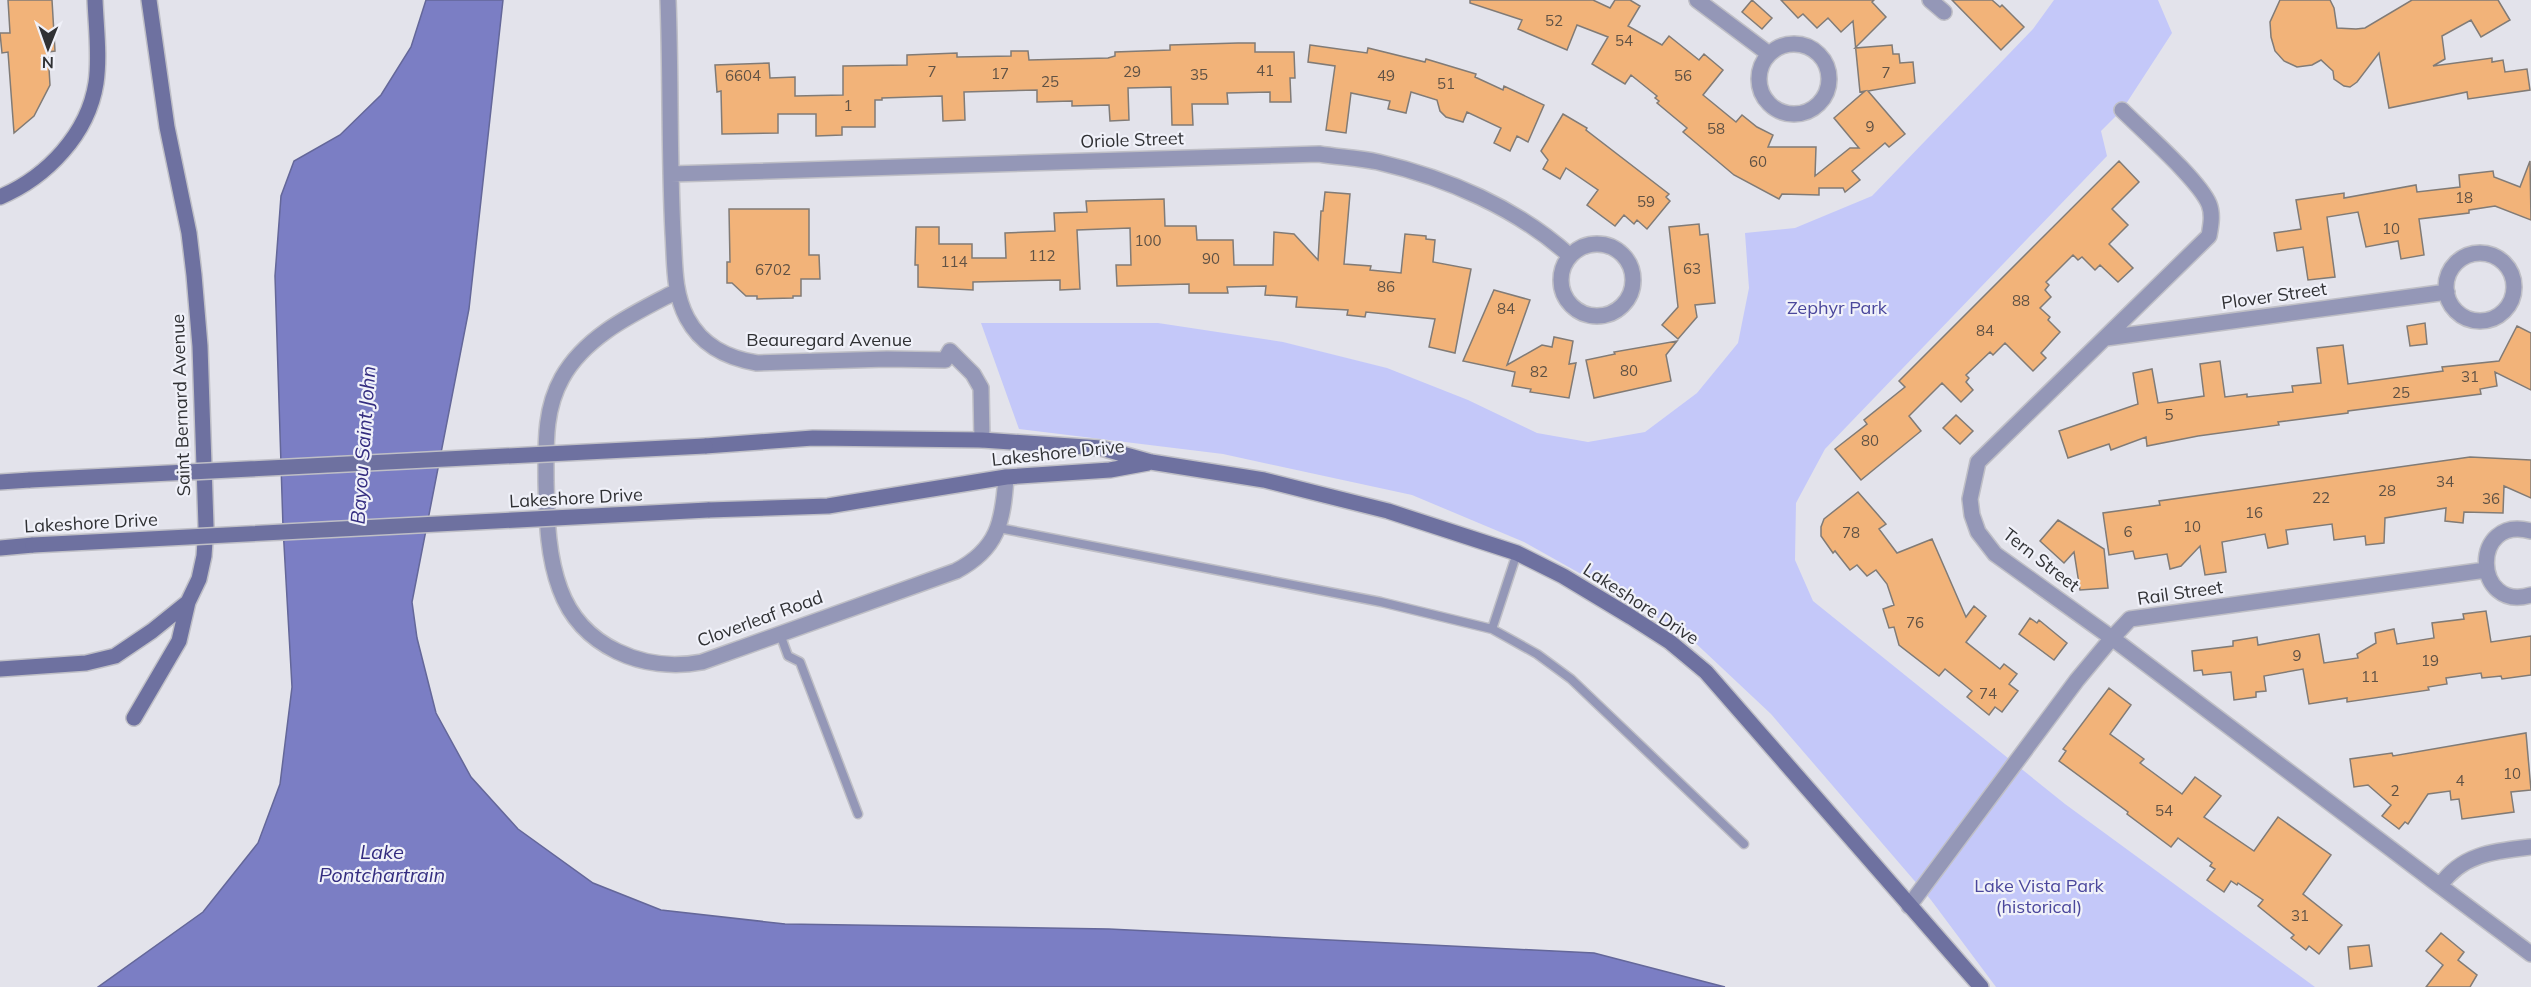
<svg xmlns="http://www.w3.org/2000/svg" width="2531" height="987" viewBox="0 0 2531 987" font-family="Mulish,sans-serif">
<rect width="100%" height="100%" fill="#e3e3eb"/>
<!-- green -->
<path fill="#c4c8f9" d="M2054 0H2158L2172 33 2122 110 2101 131 2107 156 1825 449 1796 503 1795 560 1813 601 2065 804 2315 987H1996L1931 900 1771 714 1688 636 1640 607 1524 542 1412 495 1223 454 1019 429 981 323H1158L1283 342 1387 368 1468 400 1537 433 1588 442 1645 432 1697 393 1738 343 1749 288 1745 233 1795 228 1872 196 2033 29Z"/>
<!-- water -->
<path fill="#7b7ec4" stroke="#646799" stroke-width="1.5" d="M426 0H503L469 309 412 602 417 638 436 713 471 777 518 829 593 883 661 910 785 924 1109 929 1594 953 1725 987H98L203 912 258 843 280 784 292 687 283 527 275 276 281 196 294 161 340 135 381 95 411 47Z"/>
<!-- building -->
<path fill="#f2b379" stroke="#817b76" stroke-width="1.5" d="M8 0H52L55 51 48 52 50 85 34 116 14 133 8 52 2 53 0 33H10Z
M1470 0H1593L1610 8 1615 0H1630L1640 6 1628 26 1662 45 1669 36 1699 60 1704 54 1723 70 1703 95 1736 122 1742 115 1757 127 1773 135 1768 147H1816L1815 176 1850 148H1859L1834 118 1865 91 1860 92 1853 21 1841 32 1828 18 1817 28 1803 14 1798 18 1781 0H1874L1872 2 1886 17 1855 48 1892 45 1893 54H1899L1900 63 1913 62 1915 83 1868 91 1905 134 1889 147 1885 143 1852 171 1860 180 1845 192 1843 188H1819V195L1782 194 1779 199 1734 175 1683 132 1687 128 1657 103 1659 101 1655 98 1657 96 1631 75 1625 84 1592 64 1608 37 1577 25 1567 50 1518 29 1522 20 1470 3Z
M1752 0 1772 18 1762 29 1742 12Z
M1952 0H1992L2000 7 2002 5 2024 27 2001 50Z
M2280 0H2330L2334 8 2337 28 2356 29 2365 28 2412 0H2498L2510 20 2481 37 2471 20 2442 36 2445 59 2433 66 2492 58V62L2503 60 2505 72 2527 69 2530 90 2468 99 2467 92 2389 108 2379 53 2357 82 2350 87 2344 86 2334 79 2333 71 2321 60 2312 65 2297 67 2284 61 2275 51 2271 37 2270 22Z
M1238 43H1255V52H1294L1295 78H1290L1291 102H1270V92L1227 93 1228 104H1192L1193 125H1172L1171 87 1128 88 1129 120 1110 121 1109 105 1072 106V101L1037 102V90L964 92 965 120 943 121 942 96 882 98V100H875V127H842V135L816 136V114H778V133L722 134 721 91 717 92 715 65 769 63 770 78 795 77V96L843 95V66L907 65V55L957 53V57L1011 56V51H1028L1029 60 1108 58 1115 56V52L1170 50V45Z
M1310 45 1367 53 1368 48 1425 62 1426 59 1476 74 1475 77 1503 90 1504 86 1544 105 1528 142 1517 136 1510 151 1494 143 1501 128 1467 112 1463 122 1446 117 1440 111 1437 100 1411 92 1406 113 1388 109 1390 101 1351 93 1346 133 1326 130 1335 66 1308 62Z
M1563 114 1587 128 1586 130 1669 194 1666 197 1670 201 1647 229 1637 220 1634 224 1624 215 1615 226 1587 205 1598 190 1566 168 1560 179 1543 169 1548 160 1541 151Z
M2119 161 2139 182 2112 209 2128 225 2109 244 2133 268 2118 282 2100 265 2095 270 2082 257 2078 260 2073 255 2046 282 2049 285 2045 290 2051 297 2040 308 2050 317 2048 320 2060 332 2041 353 2046 358 2033 371 2005 343 1993 355 1990 352 1966 375 1969 378 1966 382 1973 390 1961 402 1942 383 1909 416 1921 431 1861 480 1835 449 1867 424 1864 420 1905 387 1899 381Z
M2530 161 2531 220 2495 206 2469 210V213L2419 219 2424 255 2401 259 2398 241 2366 247 2358 212 2327 217 2335 277 2308 280 2303 247 2277 251 2274 233 2301 229 2296 200 2344 193V198L2416 185 2417 192 2460 187 2459 175 2493 171 2494 177 2520 187Z
M1325 192 1350 194 1344 264 1371 266 1370 270 1401 273 1405 234 1426 236V239L1435 240 1433 262 1471 269 1455 353 1429 347 1435 319 1366 312 1365 317 1347 315 1348 310 1296 307 1297 297 1265 295 1266 286 1227 287 1228 293H1189V284L1117 286 1116 265H1131L1130 228 1077 230 1080 289 1060 290V280L973 282V290L918 287V265H915L916 227H939V244H972V258H1006L1005 233 1055 231 1054 213 1087 212 1086 201 1164 199 1165 226H1196L1197 240H1233L1234 265H1273L1274 232 1294 234 1318 260 1321 211H1323Z
M729 209H809V255H819L820 279H801V296H793V298L757 299V296H746L732 283H727V262H730Z
M1699 224 1700 235 1708 234 1715 303 1695 305 1697 317 1678 339 1662 325 1678 307 1669 227Z
M1494 290 1530 300 1507 365 1542 345 1552 347 1554 337 1573 341 1569 364 1576 363 1569 398 1530 392 1531 389 1512 386 1515 372 1463 361Z
M2425 323 2427 344 2410 346 2407 326Z
M2517 326 2531 333V390L2495 372 2497 386 2480 389 2481 394 2348 411V413L2278 422 2279 425 2198 436 2147 446 2146 437 2111 450 2109 444 2068 458 2059 431 2138 404 2133 373 2152 369 2158 403 2204 396 2200 364 2220 361 2225 397 2247 394V397L2293 392 2292 386 2321 383 2317 348 2343 345 2348 384 2443 371 2442 367 2499 361Z
M1677 341 1666 355 1671 381 1594 398 1586 360 1615 354 1614 352Z
M1956 415 1973 431 1960 444 1943 428Z
M2470 457 2531 460V498L2504 486 2503 513 2464 512 2463 523 2445 521 2446 508 2385 518 2384 543 2366 545 2365 536 2334 540 2332 524 2286 530 2288 544 2268 548 2265 534 2222 542 2226 572 2205 575 2200 546 2181 566 2170 569 2167 554 2135 559 2133 551 2109 555 2103 513 2160 505 2159 501Z
M1858 492 1886 524 1879 529 1897 553 1932 539 1966 617 1974 606 1986 616 1966 642 2000 669 2004 664 2017 674 2009 684 2018 691 2002 712 1995 707 1989 715 1967 697 1972 691 1945 669 1939 676 1899 645 1894 627 1889 628 1883 609 1894 605 1887 584 1876 570 1867 576 1857 565 1850 570 1835 551 1833 553 1821 536V527L1824 519Z
M2058 520 2104 549 2108 588 2080 590 2074 552 2064 563 2040 541Z
M2486 611 2491 642 2531 636V675L2502 679 2501 676 2482 678 2481 673 2446 678 2447 684 2428 687 2429 690 2347 702V698L2309 704 2303 669 2264 676 2266 691 2256 692V697L2234 700 2231 672 2203 675 2202 670 2194 671 2192 651 2233 646V641L2257 637 2258 645 2319 634 2324 663 2358 658 2357 654 2376 643 2375 633 2394 629 2397 644 2434 638 2432 623 2464 619 2463 614Z
M2030 618 2037 623 2039 620 2067 643 2054 660 2019 634Z
M2109 688 2131 705 2110 734 2144 759 2140 763 2182 794 2195 777 2221 796 2204 817 2254 851 2278 817 2331 855 2303 894 2342 925 2319 954 2309 946 2306 950 2291 938 2294 935 2258 906 2263 900 2238 883 2237 885 2231 881 2224 892 2207 880 2215 869 2210 866 2212 863 2178 838 2171 847 2127 814 2128 812 2059 761 2066 751 2063 749Z
M2526 733 2531 790 2511 792 2514 812 2462 819 2459 799 2451 800 2450 791 2428 794 2408 824 2405 822 2399 829 2382 816 2391 805 2368 785 2354 787 2350 759 2392 753 2393 756Z
M2441 933 2464 952 2458 960 2477 975 2470 987H2426L2443 965 2426 951Z
M2369 945 2372 966 2350 969 2348 947Z"/>
<g fill="none" stroke-linecap="round" stroke-linejoin="round">
<defs>
<path id="lane" d="M999 528 1381 602 1492 629 1537 654 1571 679 1744 844
M1492 629 1517 553
M780 634 788 656 800 662 858 814"/>
<path id="street" d="M668 0C671 78 669 155 673 233 675 262 673 292 687 318 702 346 727 358 757 363L887 359 945 360 950 351 973 374 981 388 982 440
M1697 0 1769 54
M1930 0 1944 12
M1759 79a35 35 0 1 1 70 0a35 35 0 1 1-70 0Z
M2122 110C2143 131 2199 180 2209 204 2213 214 2211 225 2209 236L1978 462 1970 499 1972 515 1978 532 1995 554 2112 638 2440 886
M671 174 1319 154C1338 157 1358 158 1378 162 1447 178 1517 208 1570 256
M1561 280a36 36 0 1 1 72 0a36 36 0 1 1-72 0Z
M2446 287a34 34 0 1 1 68 0a34 34 0 1 1-68 0Z
M677 291C635 313 586 335 562 378 544 410 546 445 546 481 547 517 547 554 560 589 581 647 644 673 702 662L956 571C998 549 1003 522 1006 477
M2106 338 2447 292
M2531 531C2470 514 2473 613 2531 595
M2531 847C2495 851 2461 854 2440 886L2531 954
M1909 906 2077 680 2112 638 2130 619 2486 570"/>
<path id="secondary" d="M0 197C47 177 88 134 96 83 100 56 96 27 95 0
M705 446 813 438 982 440 1101 448 1151 462 1264 480 1388 511 1517 553 1563 576 1631 617 1670 642 1706 672 1981 987
M0 482 30 480
M708 510 828 506 1006 477 1110 470 1148 463
M0 548 33 545
M0 669 86 663 115 656 152 631 188 602 199 579 204 556 206 526 200 346 194 275 189 233 167 127 149 0
M134 718 179 641 188 602"/>
</defs>
<!-- lane casing -->
<use href="#lane" stroke="#bfbfc6" stroke-width="11"/>
<!-- street casing -->
<use href="#street" stroke="#bfbfc6" stroke-width="18"/>
<!-- secondary casing -->
<use href="#secondary" stroke="#bfbfc6" stroke-width="18"/>
<!-- lane -->
<use href="#lane" stroke="#9497b7" stroke-width="8"/>
<!-- street -->
<use href="#street" stroke="#9497b7" stroke-width="15"/>
<!-- secondary -->
<use href="#secondary" stroke="#6e71a0" stroke-width="15"/>
<defs>
<path id="secondary-bridge" d="M30 480 705 446
M33 545 708 510"/>
</defs>
<!-- secondary-bridge casing -->
<use href="#secondary-bridge" stroke="#bfbfc6" stroke-width="18" stroke-linecap="butt"/>
<!-- secondary-bridge -->
<use href="#secondary-bridge" stroke="#6e71a0" stroke-width="15"/>
</g>
<g text-anchor="middle" stroke-width="4.5" stroke-linejoin="round" paint-order="stroke">
<!-- number labels -->
<g font-size="15" fill="#605245">
<text x="1554" y="26">52</text>
<text x="1624" y="46">54</text>
<text x="1265" y="76">41</text>
<text x="932" y="77">7</text>
<text x="1132" y="77">29</text>
<text x="1886" y="78">7</text>
<text x="1000" y="79">17</text>
<text x="1199" y="80">35</text>
<text x="743" y="81">6604</text>
<text x="1386" y="81">49</text>
<text x="1683" y="81">56</text>
<text x="1050" y="87">25</text>
<text x="1446" y="89">51</text>
<text x="848" y="111">1</text>
<text x="1870" y="132">9</text>
<text x="1716" y="134">58</text>
<text x="1758" y="167">60</text>
<text x="2464" y="203">18</text>
<text x="1646" y="207">59</text>
<text x="2391" y="234">10</text>
<text x="1148" y="246">100</text>
<text x="1042" y="261">112</text>
<text x="1211" y="264">90</text>
<text x="954" y="267">114</text>
<text x="1692" y="274">63</text>
<text x="773" y="275">6702</text>
<text x="1386" y="292">86</text>
<text x="2021" y="306">88</text>
<text x="1506" y="314">84</text>
<text x="1985" y="336">84</text>
<text x="1629" y="376">80</text>
<text x="1539" y="377">82</text>
<text x="2470" y="382">31</text>
<text x="2401" y="398">25</text>
<text x="2169" y="420">5</text>
<text x="1870" y="446">80</text>
<text x="2445" y="487">34</text>
<text x="2387" y="496">28</text>
<text x="2321" y="503">22</text>
<text x="2491" y="504">36</text>
<text x="2254" y="518">16</text>
<text x="2192" y="532">10</text>
<text x="2128" y="537">6</text>
<text x="1851" y="538">78</text>
<text x="1915" y="628">76</text>
<text x="2297" y="661">9</text>
<text x="2430" y="666">19</text>
<text x="2370" y="682">11</text>
<text x="1988" y="699">74</text>
<text x="2512" y="779">10</text>
<text x="2460" y="786">4</text>
<text x="2395" y="796">2</text>
<text x="2164" y="816">54</text>
<text x="2300" y="921">31</text>
</g>
<!-- street labels -->
<g font-size="18" fill="#303134" stroke="#f0f1f9">
<text transform="translate(1132 140) rotate(-2)" y="6">Oriole Street</text>
<text transform="translate(2274 296) rotate(-8)" y="6">Plover Street</text>
<text x="829" y="346">Beauregard Avenue</text>
<text transform="translate(181 405) rotate(-92)" y="6">Saint Bernard Avenue</text>
<text transform="translate(1058 453) rotate(-6)" y="6">Lakeshore Drive</text>
<text transform="translate(576 498) rotate(-3)" y="6">Lakeshore Drive</text>
<text transform="translate(91 523) rotate(-3)" y="6">Lakeshore Drive</text>
<text transform="translate(2041 560) rotate(38)" y="6">Tern Street</text>
<text transform="translate(2180 593) rotate(-8)" y="6">Rail Street</text>
<text transform="translate(1641 604) rotate(33)" y="6">Lakeshore Drive</text>
<text transform="translate(760 619) rotate(-20)" y="6">Cloverleaf Road</text>
</g>
<!-- park labels -->
<g font-size="18" fill="#4a479c" stroke="#f0f1f9">
<text x="1837" y="314">Zephyr Park</text>
<text x="2039" y="892">Lake Vista Park<tspan x="2039" dy="21">(historical)</tspan></text>
</g>
<!-- water labels -->
<g font-size="20" font-style="italic" fill="#342d80" stroke="#f0f1f9">
<text transform="translate(363 445) rotate(-86)" y="7">Bayou Saint John</text>
<text x="382" y="859">Lake<tspan x="382" dy="23">Pontchartrain</tspan></text>
</g>
</g>
<!-- north arrow -->
<g transform="translate(48 48) rotate(181)" stroke="#f0f1f9" stroke-width="4.5" paint-order="stroke">
<path d="M0-4.5L10 22L0 15L-10 22Z" fill="#303134"/>
<text y="-9" font-size="16" font-weight="bold" text-anchor="middle" fill="#303134">N</text>
</g>
</svg>
